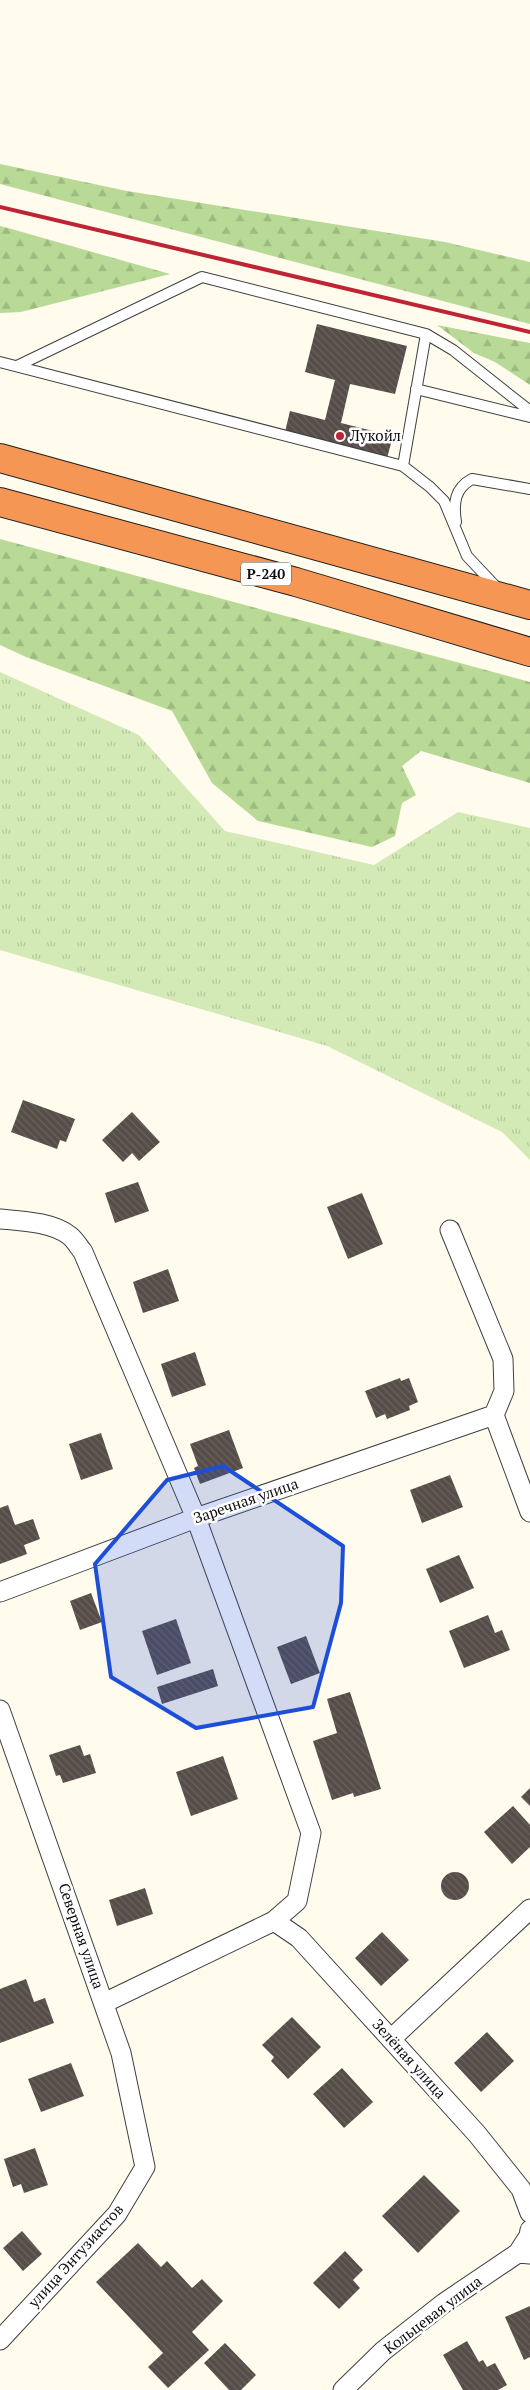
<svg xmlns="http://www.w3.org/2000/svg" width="530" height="2390" viewBox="0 0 530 2390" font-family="'PT Serif',serif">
<defs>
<pattern id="grass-tufts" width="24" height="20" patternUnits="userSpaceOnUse" patternTransform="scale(1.25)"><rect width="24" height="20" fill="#d4eab6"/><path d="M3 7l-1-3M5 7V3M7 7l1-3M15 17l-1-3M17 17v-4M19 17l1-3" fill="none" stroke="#b5c89b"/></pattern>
<pattern id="forest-firs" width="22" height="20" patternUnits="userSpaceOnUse" patternTransform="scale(1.25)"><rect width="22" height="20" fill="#b8da96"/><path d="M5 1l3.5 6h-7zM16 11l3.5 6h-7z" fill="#9dba80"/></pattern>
<pattern id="building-back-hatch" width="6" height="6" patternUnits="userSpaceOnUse" patternTransform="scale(1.25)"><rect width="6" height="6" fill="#564d49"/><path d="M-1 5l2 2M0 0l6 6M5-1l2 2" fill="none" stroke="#69625f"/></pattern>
</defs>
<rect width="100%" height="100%" fill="#fffbed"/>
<!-- grass -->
<path fill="url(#grass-tufts)" d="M0 672 139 735 225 831 374 865 458 812 530 828V1160L502 1132 327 1046 0 950Z"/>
<!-- forest -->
<path fill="url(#forest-firs)" d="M0 164 127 191 445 242 530 262V324L0 184Z
M0 226 8 228 170 274 21 312 0 313Z
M437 325 530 343V385L495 362 474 353Z
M0 539 530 682V783L421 751 402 766 416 795 402 803 395 836 372 847 258 821 212 783 172 711 26 657 0 645Z"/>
<!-- building -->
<path fill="url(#building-back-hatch)" d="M317 324 407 346 395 394 350 384 341 423 393 436 386 462 284 436 290 411 325 420 335 380 305 372Z
M23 1100 75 1119 66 1142 60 1140 57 1149 11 1132Z
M132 1112 160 1142 139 1161 132 1153 123 1162 102 1140Z
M138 1182 149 1211 115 1223 105 1193Z
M362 1193 383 1244 348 1259 327 1207Z
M168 1269 179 1301 143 1313 133 1282Z
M195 1352 206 1385 172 1397 161 1364Z
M400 1378 401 1381 409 1378 418 1402 409 1406 410 1410 387 1419 385 1414 376 1418 365 1391Z
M229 1430 243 1468 200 1484 194 1468 198 1466 190 1444Z
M101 1433 113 1469 81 1480 69 1444Z
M450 1475 463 1507 422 1523 410 1490Z
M8 1505 15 1525 33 1519 40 1539 24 1545 27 1554 0 1564V1508Z
M459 1555 474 1588 440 1603 426 1569Z
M91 1593 102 1622 80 1630 70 1601Z
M488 1615 495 1633 502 1630 510 1650 464 1668 449 1631Z
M176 1619 191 1663 157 1675 142 1631Z
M306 1636 320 1673 291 1684 277 1647Z
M213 1669 218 1686 162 1704 157 1687Z
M350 1692 381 1789 354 1797 353 1793 332 1800 313 1741 337 1733 327 1699Z
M80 1745 84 1756 90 1754 96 1773 63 1783 60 1775 56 1776 49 1755Z
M223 1756 238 1799 191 1816 176 1772Z
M530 1788V1806L521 1797Z
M513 1806 530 1825V1847L512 1864 484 1832Z
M441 1886a14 14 0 1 1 28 0a14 14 0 1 1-28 0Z
M145 1888 153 1914 117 1926 109 1900Z
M382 1932 409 1960 381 1986 355 1958Z
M26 1979 34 2002 45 1998 54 2023 0 2043V1989Z
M292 2017 321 2047 288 2079 271 2061 274 2057 262 2045Z
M487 2032 514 2061 481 2092 454 2063Z
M71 2063 84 2096 41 2112 28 2079Z
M342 2068 373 2102 344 2128 313 2094Z
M35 2148 48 2185 24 2193 21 2184 13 2187 4 2159Z
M424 2175 460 2211 418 2253 382 2216Z
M22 2231 42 2254 23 2271 3 2248Z
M138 2243 161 2267 167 2261 192 2288 202 2279 223 2301 192 2332 209 2350 168 2388 148 2367 163 2353 96 2282Z
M345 2251 363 2270 353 2280 360 2288 339 2309 313 2283Z
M530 2306V2357L524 2360 505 2317Z
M467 2341 479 2362 483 2360 487 2367 495 2363 507 2385 498 2390H463L443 2355Z
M225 2343 256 2375 241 2390H229L204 2363Z"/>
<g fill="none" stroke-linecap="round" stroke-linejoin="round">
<defs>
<path id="lane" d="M426 334 453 350 530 411
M0 362 403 466 430 487 444 501 467 556 499 590
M17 366 202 277 426 334 403 466
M416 389 530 417
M456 522C453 503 455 488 472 479L530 489"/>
<path id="street" d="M0 1219C22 1221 53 1222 70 1236 75 1240 79 1247 83 1252L196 1518 311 1833 297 1901 274 1921 104 2003
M450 1230 503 1359 504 1391 494 1415 530 1512
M0 1592 196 1518 494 1415
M0 1710 121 2053 145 2167 117 2214 0 2340
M274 1921 299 1938 477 2134 521 2189 530 2213
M391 2039 530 1909
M518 2253 529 2236 530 2230
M343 2390 383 2351 444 2303 518 2253 530 2254"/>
<path id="highway" d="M0 458 530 605
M0 502 296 582 530 652"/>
</defs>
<!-- lane casing -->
<use href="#lane" stroke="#404040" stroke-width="12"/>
<!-- street casing -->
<use href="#street" stroke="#404040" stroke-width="21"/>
<!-- highway casing -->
<use href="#highway" stroke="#1e1e1e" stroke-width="30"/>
<!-- lane -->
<use href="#lane" stroke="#fff" stroke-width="10"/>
<!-- street -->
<use href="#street" stroke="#fff" stroke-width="19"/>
<!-- highway -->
<use href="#highway" stroke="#f69654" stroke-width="28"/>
<!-- rail -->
<path stroke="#be2433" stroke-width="4" d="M0 207 530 332"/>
</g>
<!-- marked area -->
<path fill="#1d4ed8" fill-opacity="0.2" stroke="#1d4ed8" stroke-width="4" stroke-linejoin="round" d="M223 1466 343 1546 341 1603 313 1707 196 1728 111 1677 95 1564 167 1480Z"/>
<!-- markers -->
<circle fill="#be2433" stroke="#fff" stroke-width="2" cx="340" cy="436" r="5"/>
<g text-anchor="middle" stroke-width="5" stroke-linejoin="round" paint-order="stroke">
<!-- shield labels -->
<rect fill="#fff" stroke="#565656" stroke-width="1" x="241" y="562.5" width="50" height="23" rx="4"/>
<g font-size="14" font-weight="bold" fill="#0d0d0d">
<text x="266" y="579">Р-240</text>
</g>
<!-- poi labels -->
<g font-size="15" fill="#0d0d0d" stroke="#fff" text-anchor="start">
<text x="350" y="441">Лукойл</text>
</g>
<!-- street labels -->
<g font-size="15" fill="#0d0d0d" stroke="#fff">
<text transform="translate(246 1501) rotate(-19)" y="5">Заречная улица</text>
<text transform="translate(81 1936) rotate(71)" y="5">Северная улица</text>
<text transform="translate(409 2059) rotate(48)" y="5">Зелёная улица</text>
<text transform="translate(76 2256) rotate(-48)" y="5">улица Энтузиастов</text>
<text transform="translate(433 2315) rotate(-37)" y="5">Кольцевая улица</text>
</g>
</g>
</svg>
